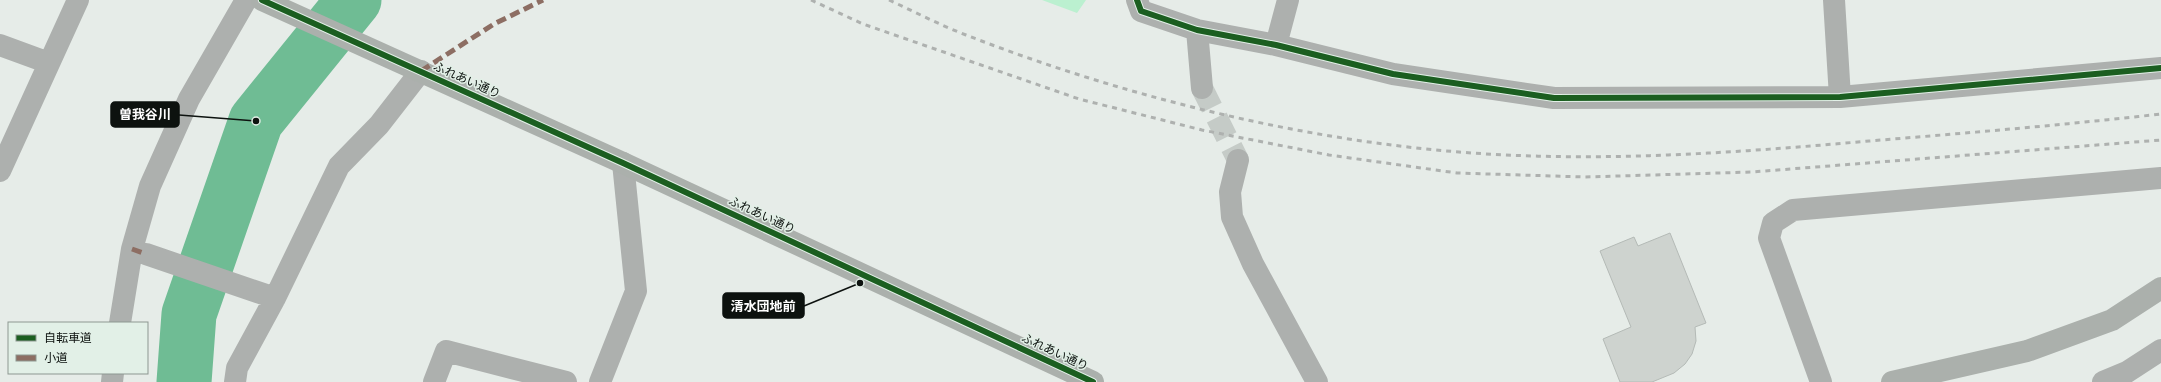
<svg xmlns="http://www.w3.org/2000/svg" width="2161" height="382" viewBox="0 0 2161 382" font-family="Barlow,'Noto Sans JP',sans-serif">
<rect width="100%" height="100%" fill="#e6ece8"/>
<!-- green -->
<path fill="#bbf0d0" d="M1042 0H1086L1077 13Z"/>
<g fill="none" stroke-linecap="round" stroke-linejoin="round">
<!-- river -->
<path stroke="#6fbc94" stroke-width="55" d="M184 382 189 314 256 121 354 0"/>
</g>
<!-- building -->
<path fill="#ced3cf" stroke="#b4bab6" d="M1670 233 1706 323 1695 327 1696 341 1692 354 1685 364 1674 373 1652 382H1620L1603 339 1631 327 1600 251 1634 237 1638 246Z"/>
<g fill="none" stroke-linecap="round" stroke-linejoin="round">
<!-- street-tunnel -->
<path stroke="#c5cbc7" stroke-width="22" stroke-dasharray="22 11" stroke-linecap="butt" d="M1202 88 1238 160"/>
<!-- street -->
<path stroke="#adb0ae" stroke-width="22" d="M1137 0 1141 11 1197 30 1276 45 1393 74 1554 98 1840 97 2161 68
M1834 0 1840 97
M1197 30 1202 88
M0 45 49 63
M1276 45 1288 0
M1238 160 1230 192 1232 217 1253 264 1317 382
M0 171 78 0
M146 254 275 298
M120 323 132 249 150 186 189 99 246 0
M112 382 113 373
M235 382 237 368 275 298 339 166 379 125 421 71
M434 382 446 351 566 382
M600 382 636 291 623 163
M1821 382 1769 238 1773 223 1793 210 2161 178
M2103 382 2127 372 2161 350"/>
<!-- secondary -->
<path stroke="#abb0ac" stroke-width="22" d="M262 0 623 163 1093 382
M1892 382 2027 351 2112 320 2161 288"/>
<!-- rail -->
<path stroke="#aeb1af" stroke-width="3" stroke-dasharray="5 5" stroke-linecap="butt" d="M811 0 863 24 1079 99 1202 130 1329 155 1457 173 1585 177 1752 172 2161 140
M889 0C915 12 940 25 966 35 1120 95 1295 139 1459 152 1596 163 1733 153 1869 141 1967 133 2064 125 2161 114"/>
<!-- quiet -->
<path stroke="#8d6e63" stroke-width="5" stroke-dasharray="10 5" stroke-linecap="butt" d="M421 71 494 24 543 0
M132 249 146 254"/>
<defs>
<path id="cycleway" d="M262 0 623 163 1093 382
M1137 0 1141 11 1197 30 1276 45 1393 74 1554 98 1840 97 2161 68"/>
</defs>
<!-- cycleway casing -->
<use href="#cycleway" stroke="#e2f0e7" stroke-width="8"/>
<!-- cycleway -->
<use href="#cycleway" stroke="#1b5e20" stroke-width="6"/>
</g>
<g text-anchor="middle" stroke-width="3" stroke-linejoin="round" paint-order="stroke">
<!-- street labels -->
<g font-size="12" fill="#0d120f" stroke="#e2f0e7">
<text transform="translate(467 80) rotate(24)" y="4">ふれあい通り</text>
<text transform="translate(762 215) rotate(25)" y="4">ふれあい通り</text>
<text transform="translate(1055 352) rotate(25)" y="4">ふれあい通り</text>
</g>
</g>
<!-- callouts -->
<path fill="none" stroke="#0d120f" stroke-width="1.5" d="M256 121L179 115M860 283L804 306"/>
<g fill="#0d120f" stroke="#e2f0e7" stroke-width="1.5">
<circle cx="256" cy="121" r="4"/>
<circle cx="860" cy="283" r="4"/>
</g>
<g fill="#0d120f" stroke="#0d120f" stroke-width="1.5">
<rect x="111" y="102" width="68" height="25" rx="4"/>
<rect x="723" y="293" width="81" height="25" rx="4"/>
</g>
<g font-size="13" text-anchor="middle" font-weight="bold" fill="#fff">
<text x="145" y="119">曽我谷川</text>
<text x="763" y="311">清水団地前</text>
</g>
<!-- legend -->
<rect x="8" y="322" width="140" height="52" fill="#e2f0e7" stroke="#8d9791"/>
<rect x="16" y="335" width="20" height="6" fill="#1b5e20" stroke="#8d9791"/>
<text x="44" y="342" font-size="12" fill="#0d120f">自転車道</text>
<rect x="16" y="355" width="20" height="6" fill="#8d6e63" stroke="#8d9791"/>
<text x="44" y="362" font-size="12" fill="#0d120f">小道</text>
</svg>
